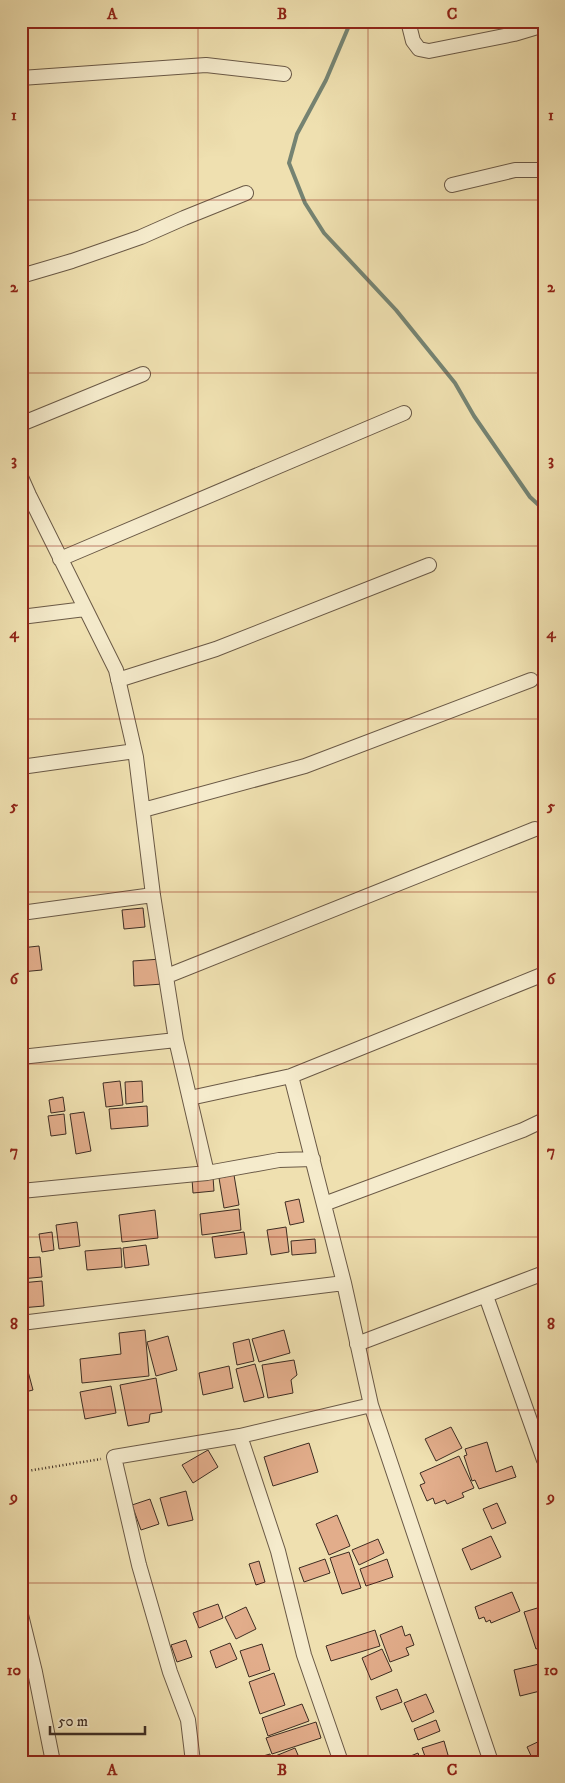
<svg xmlns="http://www.w3.org/2000/svg" width="565" height="1783" viewBox="0 0 565 1783" font-family="'IM FELL DW Pica',serif">
<rect width="100%" height="100%" fill="#efe0b0"/>
<filter id="stains"><feTurbulence type="fractalNoise" baseFrequency=".004" numOctaves="4"/><feColorMatrix values="0 0 0 0 .2 0 0 0 0 .09 0 0 0 0 .02 0 0 0 .5 -.17"/></filter>
<radialGradient id="worn" r=".72"><stop offset=".6" stop-color="#630" stop-opacity="0"/><stop offset="1" stop-color="#630" stop-opacity=".3"/></radialGradient>
<g fill="none" stroke-linecap="round" stroke-linejoin="round">
<!-- stream -->
<path stroke="#758372" stroke-width="4" d="M351 21 326 80 297 134 289 163 305 203 324 233 396 310 455 383 474 416 530 497 544 510"/>
</g>
<!-- building -->
<path fill="#e2ad8b" stroke="#3d2c22" d="M143 908 145 927 124 929 122 910Z
M39 946 42 970 21 972V948Z
M161 959 163 984 134 986 133 961Z
M120 1081 123 1105 106 1107 103 1083Z
M142 1081 143 1102 126 1104 125 1082Z
M63 1097 65 1111 51 1113 49 1100Z
M147 1106 148 1126 111 1129 109 1109Z
M84 1112 91 1151 76 1154 70 1114Z
M64 1114 66 1134 51 1136 48 1116Z
M24 1121 26 1136 21 1137V1122Z
M234 1175 239 1205 224 1208 219 1178Z
M213 1177 214 1191 193 1193 192 1179Z
M299 1199 304 1222 290 1225 285 1202Z
M239 1209 241 1230 202 1235 200 1214Z
M155 1210 158 1238 122 1242 119 1215Z
M77 1222 80 1246 59 1249 56 1225Z
M286 1227 289 1252 271 1255 267 1230Z
M52 1232 54 1250 42 1252 39 1234Z
M244 1232 247 1254 215 1258 212 1237Z
M315 1239 316 1253 292 1255 291 1241Z
M146 1245 149 1265 125 1268 123 1248Z
M121 1248 122 1267 87 1270 85 1251Z
M40 1257 42 1277 21 1279V1258Z
M42 1281 44 1306 21 1308V1283Z
M145 1330 149 1376 82 1383 80 1359 121 1354 119 1333Z
M284 1330 290 1353 259 1362 252 1339Z
M168 1336 177 1370 156 1376 147 1342Z
M249 1339 254 1361 237 1365 233 1343Z
M25 1360 33 1390 21 1393V1361Z
M294 1360 297 1375 291 1380 293 1393 268 1398 262 1365Z
M255 1364 264 1397 244 1402 236 1369Z
M229 1366 233 1388 203 1395 199 1373Z
M156 1378 162 1412 150 1414 149 1422 128 1426 120 1385Z
M111 1386 116 1413 85 1419 80 1392Z
M451 1427 462 1448 436 1461 425 1439Z
M487 1442 496 1472 512 1466 516 1477 479 1489 475 1480 472 1481 464 1456 467 1455 465 1449Z
M309 1443 318 1472 273 1486 264 1457Z
M208 1450 218 1467 193 1483 182 1465Z
M459 1456 474 1488 462 1493 464 1497 447 1504 445 1500 435 1504 433 1498 427 1501 420 1485 425 1483 420 1473Z
M186 1491 193 1520 168 1526 160 1498Z
M150 1499 159 1524 141 1530 132 1505Z
M497 1503 506 1523 492 1529 483 1509Z
M337 1515 350 1546 329 1555 316 1524Z
M491 1536 501 1557 471 1570 462 1549Z
M378 1539 384 1553 359 1565 352 1550Z
M349 1552 361 1588 342 1594 330 1558Z
M325 1559 330 1573 304 1582 299 1568Z
M387 1559 393 1577 366 1586 360 1569Z
M259 1561 265 1582 256 1585 249 1564Z
M512 1592 520 1611 491 1623 490 1620 486 1622 484 1617 479 1619 475 1607Z
M218 1604 223 1618 199 1628 193 1613Z
M544 1606V1646L536 1649 524 1612Z
M246 1607 256 1629 236 1639 225 1617Z
M402 1626 405 1636 410 1634 414 1645 406 1648 409 1655 390 1662 380 1635Z
M375 1630 380 1646 331 1661 326 1646Z
M186 1640 192 1657 177 1662 171 1645Z
M230 1643 237 1659 216 1668 210 1651Z
M262 1644 270 1670 249 1677 240 1651Z
M382 1649 392 1671 371 1680 362 1658Z
M539 1664 544 1690 520 1696 514 1670Z
M274 1673 285 1705 260 1714 249 1682Z
M397 1689 402 1702 381 1710 376 1697Z
M426 1694 434 1712 412 1722 404 1703Z
M302 1704 309 1721 268 1736 262 1718Z
M436 1720 440 1731 418 1740 414 1729Z
M316 1722 321 1738 272 1754 266 1738Z
M544 1739V1755L533 1760 527 1747Z
M444 1741 450 1762H427L422 1748Z
M295 1748 301 1762H275L273 1757Z
M418 1753 421 1762H396Z
M270 1754 272 1762H246V1761Z"/>
<g fill="none" stroke-linecap="round" stroke-linejoin="round">
<defs>
<path id="minor" d="M408 21 413 41 419 49 429 51 514 34 544 25
M21 78 206 65 284 74
M452 185 515 170H544
M21 276 72 261 141 237 184 218 246 193
M21 424 143 374
M21 477 29 495 116 670 136 757
M60 559 404 413
M21 617 85 609
M118 680 216 649 429 565
M21 767 128 752H133L136 757 153 895 176 1040 207 1173
M143 810 305 766 531 680
M21 913 153 895
M167 976 535 829
M21 1057 176 1040
M291 1076 344 1283 371 1405 491 1762
M190 1098 291 1076 544 974
M21 1191 207 1173 279 1160 313 1159
M324 1204 523 1130 544 1120
M486 1296 544 1460
M21 1323 344 1283
M357 1344 544 1273
M240 1436 278 1551 304 1655 341 1762
M21 1615 35 1672 53 1762
M193 1762 188 1720 170 1672 139 1565 114 1457 240 1436 371 1405"/>
</defs>
<!-- minor casing -->
<use href="#minor" stroke="#6a5946" stroke-width="16"/>
<!-- path -->
<path stroke="#3d2c22" stroke-width="2.5" stroke-dasharray="1 2.5" stroke-linecap="butt" d="M21 1472 101 1459"/>
<!-- minor -->
<use href="#minor" stroke="#f5ebcc" stroke-width="14"/>
</g>
<!-- grid -->
<path fill="none" stroke="#8f2418" stroke-width="1" stroke-opacity="0.55" d="M198 21V1762M368 21V1762M21 200H544M21 373H544M21 546H544M21 719H544M21 892H544M21 1064H544M21 1237H544M21 1410H544M21 1583H544"/>
<!-- margin -->
<rect width="565" height="1783" fill="none" stroke="#efe0b0" stroke-width="55"/>
<!-- scale -->
<path d="M50 1726v8h95v-8" fill="none" stroke="#3d2c22" stroke-width="2.5"/>
<text x="58" y="1726" font-size="15" fill="#3d2c22" stroke="#f5ebcc" stroke-width="4" paint-order="stroke">50 m</text>
<rect x="28" y="28" width="510" height="1728" fill="none" stroke="#8f2418" stroke-width="2"/>
<g font-size="16" text-anchor="middle" font-weight="bold" fill="#8f2418">
<text x="112" y="19">A</text>
<text x="282" y="19">B</text>
<text x="452" y="19">C</text>
<text x="14" y="120">1</text>
<text x="551" y="120">1</text>
<text x="14" y="292">2</text>
<text x="551" y="292">2</text>
<text x="14" y="465">3</text>
<text x="551" y="465">3</text>
<text x="14" y="638">4</text>
<text x="551" y="638">4</text>
<text x="14" y="811">5</text>
<text x="551" y="811">5</text>
<text x="14" y="984">6</text>
<text x="551" y="984">6</text>
<text x="14" y="1156">7</text>
<text x="551" y="1156">7</text>
<text x="14" y="1329">8</text>
<text x="551" y="1329">8</text>
<text x="14" y="1502">9</text>
<text x="551" y="1502">9</text>
<text x="14" y="1675">10</text>
<text x="551" y="1675">10</text>
<text x="112" y="1775">A</text>
<text x="282" y="1775">B</text>
<text x="452" y="1775">C</text>
</g>
<rect width="100%" height="100%" filter="url(#stains)"/>
<rect width="100%" height="100%" fill="url(#worn)"/>
</svg>
